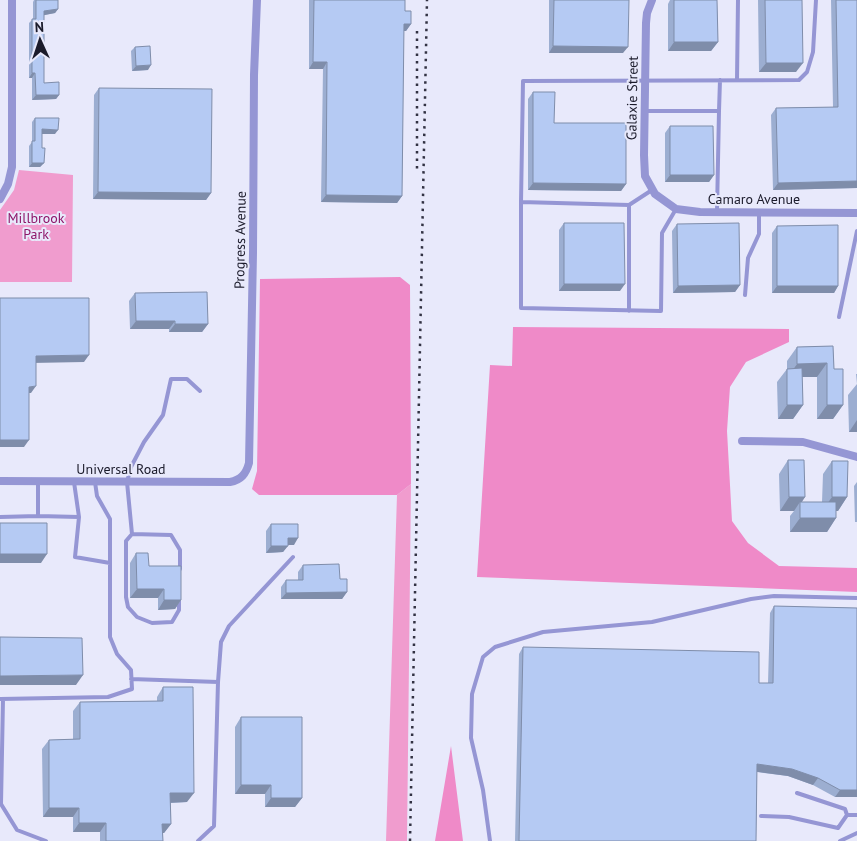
<svg xmlns="http://www.w3.org/2000/svg" width="857" height="841" viewBox="0 0 857 841" font-family="'PT Sans',sans-serif">
<rect width="100%" height="100%" fill="#e8e9fb"/>
<!-- green -->
<path fill="#f09cce" d="M19 170 73 175 72 282H0V210L14 190Z
M411 484 407 841H386L397 495Z"/>
<!-- forest -->
<path fill="#ef8ac8" d="M400 277 410 285 411 484 397 495H259L252 489 257 471 260 279Z
M513 327 789 329V342L746 362 730 387 727 431 732 521 748 543 779 566 857 568V592L477 577 490 365 512 366Z
M451 746 463 841H435Z"/>
<g fill="none" stroke-linecap="round" stroke-linejoin="round">
<!-- service -->
<path stroke="#9596d4" stroke-width="4" d="M737 80 738 0
M644 111H719L717 211
M719 111 720 80
M652 190 629 205 521 202V308L661 311 662 233 676 209
M521 202 523 81 799 80 807 72 813 52 816 0
M745 295 748 258 759 234V212
M629 311V205
M839 317 857 231
M74 482 79 517 75 557 110 563
M38 516 79 517
M0 517 38 516V481
M132 534 126 541V597L128 607 137 617 152 623 172 622 179 610V598
M180 569V550L171 535 132 534 127 482 131 467 144 442 163 415 171 379H187L200 391
M131 679 218 682 214 826 198 841
M218 682 221 642 229 626 293 557
M0 699 108 697 132 689 131 670 117 654 110 637V519L97 496 95 482
M3 699 1 804 17 830 46 841
M797 793 845 809 847 815H857
M761 816 789 817 838 828 847 815
M490 841 483 790 471 738 472 694 483 657 495 647 543 632 652 622 751 599 774 596 857 598
M840 841 857 833"/>
<!-- minor -->
<path stroke="#9596d4" stroke-width="8" d="M652 0 647 13 646 23 644 155 645 176 655 194 676 209 700 212 857 213
M0 199 8 184 12 167V0
M742 441 803 442 857 457
M0 481 230 482C241 480 246 474 249 463L253 253 254 75 257 0"/>
<!-- rail -->
<path stroke="#323243" stroke-width="2.5" stroke-dasharray="2.5 5" stroke-linecap="butt" d="M417 31V171
M410 841 427 0"/>
</g>
<!-- wall -->
<path fill="#9caed1" d="M34 0H58V9L55 13 44 15V83L59 95 56 99 32 100V78H29V23L33 19V2Z
M309 0H405V11L411 24 406 31H403L402 196 397 203 321 202 323 69H309Z
M549 0H629L623 53H549Z
M670 0H717L718 42 711 51H668V4Z
M758 0H802L796 72H759Z
M831 0H857V188L773 190 771 115 776 108 833 107Z
M135 47 148 70 132 71 131 51Z
M99 88 211 193 206 200 93 199 94 95Z
M533 92 554 123 626 184 621 191 528 190V99Z
M35 118 55 134H42V148L44 163 40 167H29V146L32 142V122Z
M670 126 714 175 709 182H665V133Z
M564 223 620 291H559V230Z
M677 224 740 285 735 292 673 293 672 231Z
M777 226 838 286 834 293H772V233Z
M135 293 208 324 202 332H169V329H130L129 301Z
M833 346 834 369 843 405 833 419H817V377H802L803 405 793 419H778L777 382 787 369V361L797 347Z
M856 374H857V432H849L848 395 857 384Z
M788 460 805 497 801 502H822L823 474 832 461 847 497 838 511H836V518L827 532H790V516L794 511H780L779 474Z
M857 482V522H855L854 486Z
M271 524 294 545H288L283 552 266 553V531Z
M136 553 181 600 175 609 158 610V598H130V563Z
M303 565 340 579 347 592 342 599H281V587L286 580H298V572Z
M774 606 857 608V797H835L813 785 788 776 757 772 756 841H515L519 654 523 647 759 683H768L770 613Z
M163 687 187 802 171 803V824L164 833H163V841H100V832H73V817H43L42 749 49 740 73 739V711L80 702 157 701V697Z
M241 717 302 798 295 807H265V794H235V727Z"/>
<!-- shaded-wall -->
<path fill="#7f8daa" d="M58 9 55 13 40 16 44 11Z
M404 24H411L406 31H399Z
M674 42H718L711 51H668Z
M553 46 628 47 623 53H549Z
M313 62H327L323 69H309Z
M766 63H803L796 72H759Z
M151 65 148 70 132 71 136 66Z
M32 73H35L32 78H29Z
M36 95H59L56 99 32 100Z
M42 129 58 130 55 134H39Z
M32 163H44L40 167H29Z
M670 175H714L709 182H665Z
M857 181V188L773 190 778 183Z
M533 183 626 184 621 191 528 190Z
M98 192 211 193 206 200 93 199Z
M326 195 402 196 397 203 321 202Z
M564 284H625L620 291H559Z
M740 285 735 292 673 293 678 286Z
M777 286H838L834 293H772Z
M136 321H175L169 329H130Z
M175 324H208L202 332H169Z
M89 355 84 362 31 363 36 356Z
M827 363 817 377H788L797 364Z
M36 386 31 393H24L29 387Z
M787 405H803L793 419H778Z
M827 405H843L833 419H817Z
M857 420V432H849Z
M0 440H29L24 447H0Z
M789 497H805L800 505V502L794 511H780Z
M832 497H847L838 511H822Z
M800 518H836L827 532H790Z
M288 538H298L294 545H283Z
M271 546H288L283 552 266 553Z
M0 554H47L41 563H0Z
M137 589H164L158 598H130Z
M347 592 342 599H281L286 593Z
M164 600H181L175 609 158 610Z
M83 675 76 685H0V676Z
M757 764 792 769 818 778 813 785 788 776 752 771Z
M241 785H271L265 794H235Z
M840 790H857V797H835Z
M170 793H194L187 802 164 803Z
M271 798H302L295 807H265Z
M49 808H79L73 817H43Z
M79 823H106L100 832H73Z
M162 824H171L164 833H156Z"/>
<!-- building -->
<path fill="#b5caf3" stroke="#7f8daa" d="M36 0H58V9L44 11V83L59 82V95H36L35 73H32V19H36Z
M314 0H405V11H411V24H404L402 196 326 195 327 62H313Z
M554 0H629L628 47 553 46Z
M674 0H717L718 42H674Z
M765 0H802L803 63H766Z
M836 0H857V181L778 183 776 108 838 107Z
M150 46 151 65 136 66 135 47Z
M99 88 212 89 211 193 98 192Z
M533 92H555L554 123H626V184L533 183Z
M35 118H59L58 130 42 129V148H45L44 163H32V141H35Z
M670 126H713L714 175H670Z
M564 223H624L625 284H564Z
M739 223 740 285 678 286 677 224Z
M838 225V286H777V226Z
M207 292 208 324H175V321H136L135 293Z
M0 298H89V355L36 356V386L29 387V440H0Z
M833 346 834 369H843V405H827V363L797 364V347Z
M802 368 803 405H787V369Z
M788 460H804L805 497H789Z
M832 461H848L847 497H832Z
M800 502H836V518H800Z
M0 523H47V554H0Z
M271 524H298V538H288V546H271Z
M136 553H148L149 566H181V600H164V589H137Z
M339 564 340 579H347V592L286 593V580H303V565Z
M774 606 857 608V790H840L818 778 792 769 757 764 756 841H519L523 647 759 652V683H773Z
M0 637 82 638 83 675 0 676Z
M163 687H193L194 793H170L171 824H162L163 841H106V823H79V808H49V740L80 739V702L163 701Z
M241 717H302V798H271V785H241Z"/>
<g text-anchor="middle" stroke-width="4" stroke-linejoin="round" paint-order="stroke">
<!-- street labels -->
<g font-size="14" fill="#1b1b2b" stroke="#e8e9fb">
<text transform="translate(632 98) rotate(-89)" y="5">Galaxie Street</text>
<text x="754" y="204">Camaro Avenue</text>
<text transform="translate(240 240) rotate(-89)" y="5">Progress Avenue</text>
<text x="121" y="474">Universal Road</text>
</g>
<!-- park labels -->
<g font-size="14" fill="#8e166a" stroke="#e8e9fb">
<text x="36" y="223">Millbrook<tspan x="36" dy="16">Park</tspan></text>
</g>
</g>
<!-- north arrow -->
<g transform="translate(40 40) rotate(357)" stroke="#e8e9fb" stroke-width="4" paint-order="stroke">
<path d="M0-4L9 19L0 12L-9 19Z" fill="#1b1b2b"/>
<text y="-8" font-size="14" font-weight="bold" text-anchor="middle" fill="#1b1b2b">N</text>
</g>
</svg>
